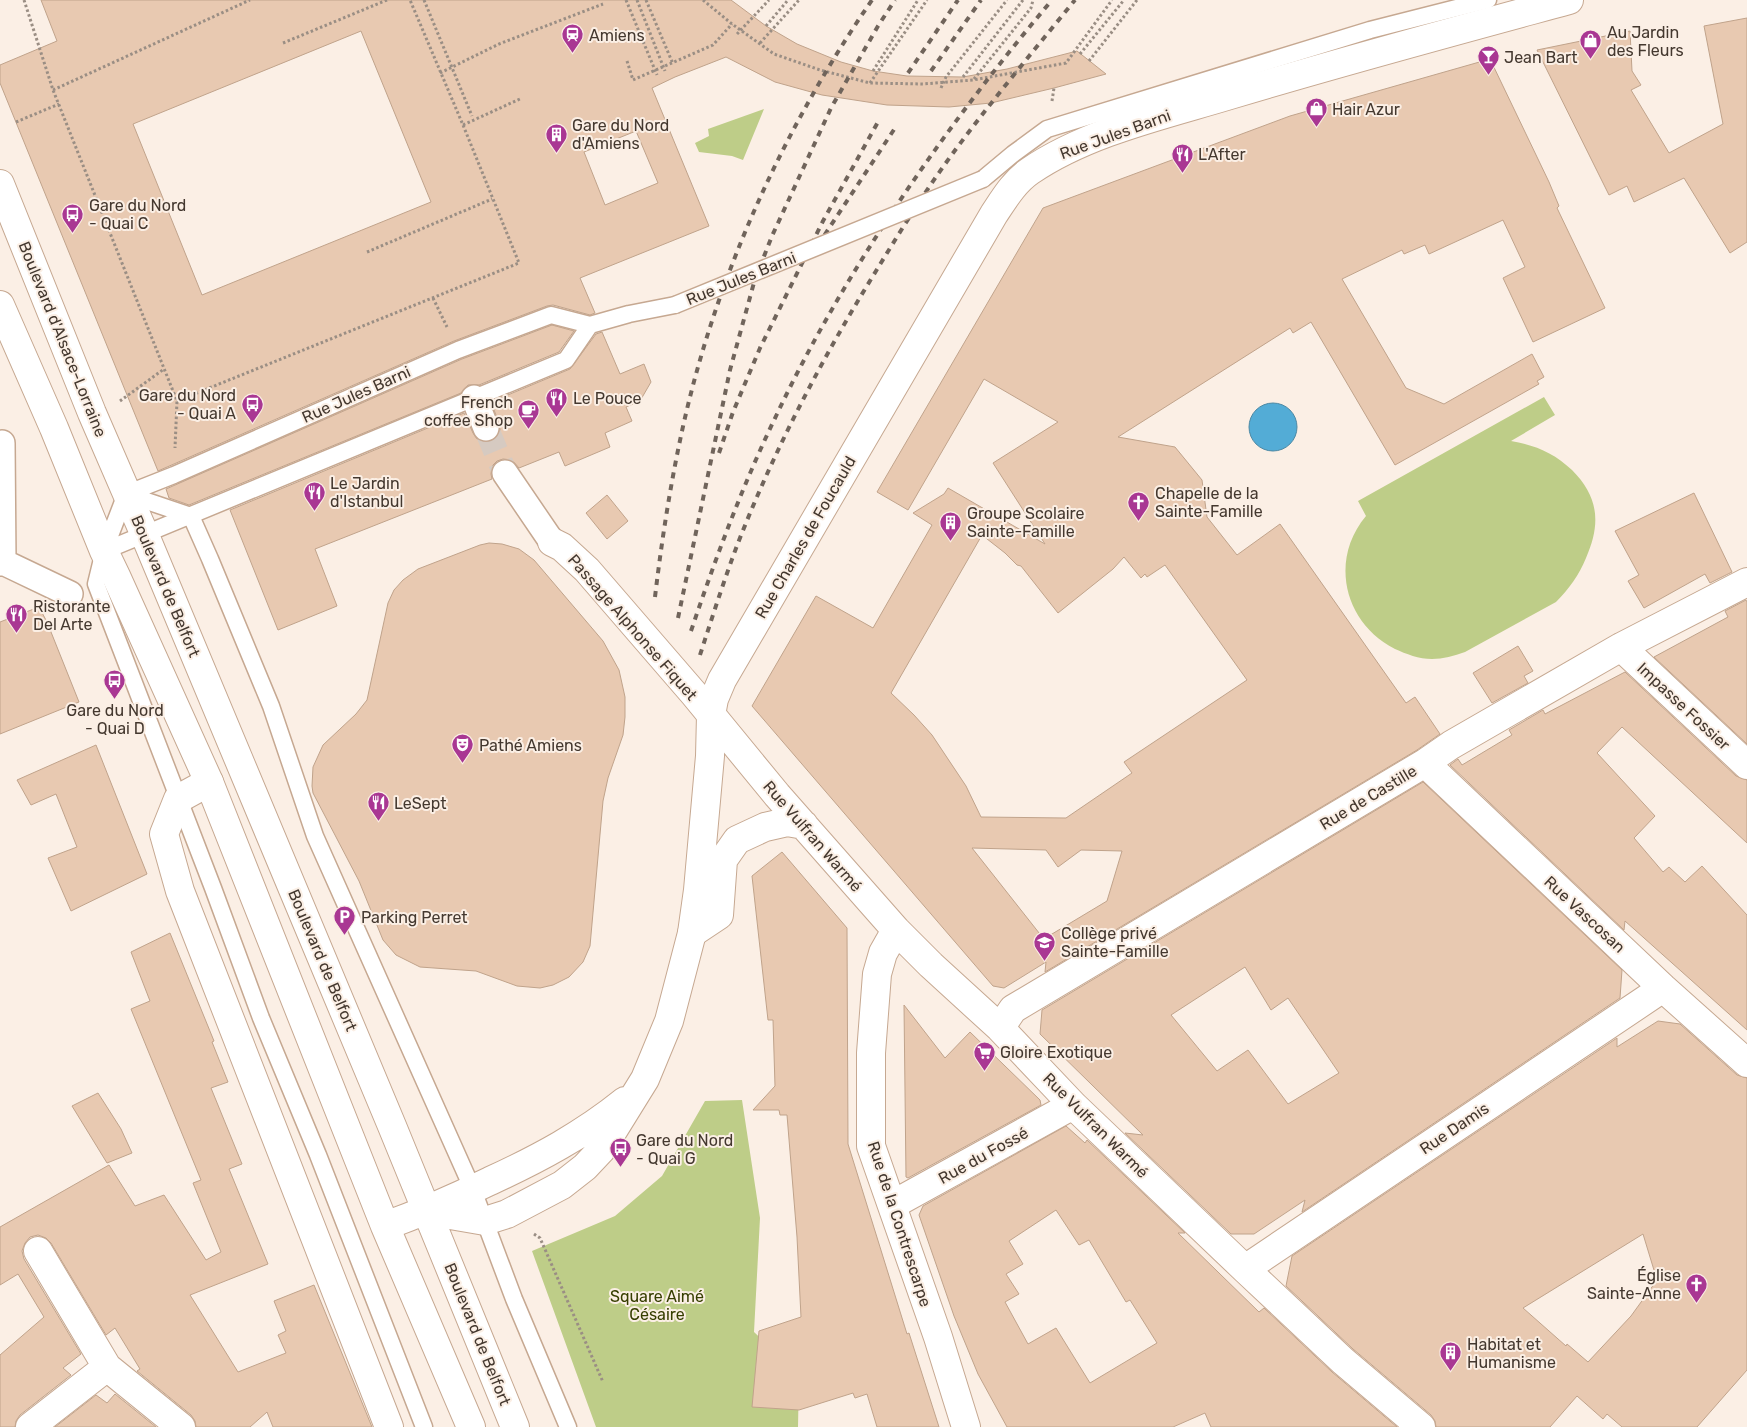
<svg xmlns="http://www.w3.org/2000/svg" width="1747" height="1427" viewBox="0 0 1747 1427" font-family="Rubik,sans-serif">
<rect width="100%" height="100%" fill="#fbefe5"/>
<!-- green -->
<path fill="#becd88" d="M764 109 743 160 732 156 699 152 695 143 709 136 708 129Z
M1544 397 1555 415 1511 441C1535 445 1554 453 1572 470 1599 497 1601 524 1586 558 1579 575 1569 589 1556 602L1465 652C1454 656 1443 659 1432 659 1419 659 1406 654 1395 649 1344 623 1329 560 1366 516L1358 501Z
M742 1100 760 1218 754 1332 799 1375 798 1427H596L532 1251 615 1216 662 1176 705 1101Z"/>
<!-- water -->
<path fill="#53acd6" stroke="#4e89a4" d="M1249 427a24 24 0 1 1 48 0a24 24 0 1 1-48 0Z"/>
<!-- building -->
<path fill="#e8c9b1" stroke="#c0a38b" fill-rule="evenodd" d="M41 0H731L766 26 797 44 841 62 873 71 907 76 963 77 1007 69 1077 51 1106 74 1054 88 991 103 949 107 887 105 822 95 775 82 726 57 675 77 652 88 709 226 580 278 595 313 590 315 553 305 547 306 454 341 158 471 0 83V65L57 41ZM361 31 431 202 202 295 133 124ZM636 131 658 183 605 205 584 152Z
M1747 18V242L1730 253 1684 178 1634 202 1627 186 1609 195 1537 50 1630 31 1632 71 1641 85 1631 90 1669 153 1723 124 1704 26Z
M1490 59 1549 182 1559 206 1557 208 1605 308 1533 342 1503 278 1525 267 1503 220 1429 254 1425 245 1404 254 1402 250 1342 279 1406 388 1444 404 1532 354 1544 377 1537 381 1539 384 1395 465 1311 322 1293 333 1290 328 1118 437 1175 447 1202 480 1207 517 1237 555 1280 524 1406 703 1415 697 1440 734 1417 750 1045 972 1046 962 1004 988 993 986 752 706 816 596 873 628 932 525 913 513 944 494 948 488 1045 544 993 463 1058 422 984 379 908 510 877 492 1043 208 1290 116ZM982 535 1005 553 1017 565 1021 566 1058 613 1113 569 1124 557 1141 578 1145 574 1147 577 1165 565 1247 680 1124 762 1132 773 1066 818 981 817 966 786 932 735 914 715 891 693ZM972 848 1046 850 1058 867 1081 850 1122 851 1107 901 1047 937V943Z
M552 325 574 331 559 352 479 385H468L461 393 189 505 169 498 166 489 462 359Z
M602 332 620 374 644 364 651 382 640 401 626 407 632 421 605 433 610 447 565 466 559 452 519 468 512 460 503 459 497 461 492 466 491 474 492 479 315 549 337 606 278 630 230 510 464 413 473 433 477 439 483 442 492 441 498 436 500 430 499 423 491 402 570 369 596 334Z
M1694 493 1732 572 1710 583 1705 574 1644 608 1628 581 1639 575 1615 531Z
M607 495 628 521 607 539 586 513Z
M489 543 502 544 519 549 534 560 603 641 619 670 625 697V717L623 735 608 778 603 801 590 946 583 962 569 977 553 985 540 988 517 986 476 971 420 967 396 955 383 940 359 881 313 793 312 786 313 767 323 745 356 714 367 700 388 603 394 590 403 580 418 569 480 545Z
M1746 600 1747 602V744L1654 657 1728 617 1725 611Z
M39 607 47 622 79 702 0 734V622Z
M1518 646 1533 671 1524 676 1528 683 1492 703 1473 673Z
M1625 672 1736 776 1747 780V843L1622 727 1597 753 1655 816 1634 838 1663 872 1669 867 1685 882 1702 866 1747 915V1030L1625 921 1624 930 1450 765 1458 759 1462 765 1512 735 1509 730 1543 710 1545 714Z
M96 745 147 874 71 911 48 858 77 847 56 794 31 805 17 780Z
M1423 782 1622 970 1620 998 1302 1212 1305 1200 1254 1234H1231L1125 1133 1143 1135 1040 1034 1042 1010ZM1245 967 1271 1010 1288 998 1339 1073 1288 1104 1248 1050 1217 1071 1171 1015Z
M782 852 847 928 848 1144 907 1334 909 1333 939 1427H877L867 1394 855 1398 853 1393 799 1410 752 1407 759 1331 801 1317 797 1237 787 1115H780L779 1110H753L775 1086 773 1020H768L752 876Z
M170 933 214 1041 212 1042 228 1082 211 1088 242 1164 229 1169 268 1264 190 1295 238 1372 286 1353 278 1335 286 1331 274 1301 314 1285 372 1427H273L267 1412 250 1427H196L195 1421 191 1415 137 1371 140 1369 115 1328 106 1335 51 1243 46 1238 38 1235 30 1237 25 1243 22 1251 24 1259 81 1354 63 1368 71 1375 20 1415 16 1421 15 1427H0V1355L44 1317 18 1274 0 1285V1227L109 1165 135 1206 164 1195 206 1260 221 1252 193 1183 201 1180 131 1009 150 1001 131 952Z
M904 1005 945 1058 970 1032 1040 1100 1041 1105 908 1178 906 1177Z
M1658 1021 1680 1024 1737 1075 1747 1078V1370L1697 1427H1622L1607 1414 1603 1419 1577 1396 1550 1427H1436L1435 1421 1431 1415 1353 1349 1286 1286 1292 1256 1617 1038V1047ZM1643 1234 1657 1280 1631 1316 1588 1362 1567 1344 1566 1346 1523 1308Z
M98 1093 121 1129 132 1153 107 1163 72 1106Z
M1066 1126 1085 1143 1087 1140 1185 1233H1178L1259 1312 1264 1308 1332 1372 1397 1427H1211L1205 1413 1173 1427H1007L978 1374 954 1316 919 1215 923 1206ZM1056 1210 1079 1245 1089 1240 1126 1302 1130 1300 1157 1343 1090 1383 1056 1328 1028 1344 1005 1302 1019 1294 1006 1274 1023 1264 1009 1241Z
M115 1394 156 1427H55L96 1395 107 1403Z"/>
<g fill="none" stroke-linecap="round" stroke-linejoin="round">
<!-- pedestrian-tunnel -->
<path stroke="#d6cac1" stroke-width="25" stroke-dasharray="25 12" stroke-linecap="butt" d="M486 428 505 473"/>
<defs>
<path id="service" d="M983 179 1013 154 1047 129 1370 30 1488 0
M126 494 191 516 210 559 271 706 315 836 473 1190 514 1299 568 1427
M126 494 104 551 96 584 213 888 261 1018 318 1155 424 1427
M126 494 174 475 458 350 551 315 590 325 629 314 675 305
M104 551 566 360 590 325"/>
<path id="pedestrian" d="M474 398 486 428
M2 443 3 562
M505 473 552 542
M0 563 3 562 70 594"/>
<path id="minor" d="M552 542 562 547 587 570 695 695 777 795 896 930 931 965 1000 1028 1073 1105 1245 1269 1343 1361 1421 1427
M1621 647 1747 765
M1425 763 1663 988 1747 1063
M209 782 178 799 164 834 180 891 389 1427
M896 930 883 953 877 974 871 1053V1146L938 1337 966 1427
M692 933 719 915 723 860 737 840 765 827 787 822 804 825
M1000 1028 1013 1009 1425 763 1451 745 1621 647 1747 582
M892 1205 1073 1105
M38 1251 107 1367 181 1427
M1245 1269 1663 988
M30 1427 107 1367"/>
<path id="secondary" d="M0 184 92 413 144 533 392 1126 515 1427
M0 305 54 428 104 551 116 576 209 782 385 1226 471 1427
M427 1211 485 1221 507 1214 562 1185 585 1167 601 1150 645 1079 669 1021 692 933 698 890 710 756 711 715 714 699 722 680 994 214C1004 199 1014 182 1030 171 1087 132 1164 115 1230 95 1343 61 1455 31 1569 0
M385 1226C421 1213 455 1198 490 1181 538 1159 583 1135 625 1101"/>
</defs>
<!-- service casing -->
<use href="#service" stroke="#c6a891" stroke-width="19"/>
<!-- pedestrian casing -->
<use href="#pedestrian" stroke="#c6a891" stroke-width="28"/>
<!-- minor casing -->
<use href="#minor" stroke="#c6a891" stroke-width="30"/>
<!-- secondary casing -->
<use href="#secondary" stroke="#c6a891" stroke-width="30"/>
<!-- path -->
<path stroke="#9a8e84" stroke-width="3" stroke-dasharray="2.5 2.5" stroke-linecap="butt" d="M24 0 53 90 177 401 175 448
M424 0 472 116
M626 0 657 75
M637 0 665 71
M646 0 673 64
M703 0 732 24 774 54 820 70 870 83 923 84 973 80 1066 63 1112 0
M766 26 788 0
M737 34 769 0
M283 43 387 0
M760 43 799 0
M1080 54 1124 0
M627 61 633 80 713 45 732 24
M1089 61 1137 0
M873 71 918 0
M440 73 499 44 603 4
M963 77 1023 0
M974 79 1031 8 1033 0
M870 83 927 0
M941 88 946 77 1007 0
M53 90 250 0
M1052 101 1054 88
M16 122 59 104
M463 125 522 98
M367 252 492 199
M433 298 447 327
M120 401 164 369
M177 401 519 263 463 125 410 0
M534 1234 540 1238 603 1382"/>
<!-- service -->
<use href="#service" stroke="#fff" stroke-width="16"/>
<!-- pedestrian -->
<use href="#pedestrian" stroke="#fff" stroke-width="25"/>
<!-- minor -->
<use href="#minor" stroke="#fff" stroke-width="28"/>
<!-- secondary -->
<use href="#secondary" stroke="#fff" stroke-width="28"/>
<!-- rail -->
<path stroke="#70645b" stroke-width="4" stroke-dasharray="6 6" stroke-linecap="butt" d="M931 71 981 0
M908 73 958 0
M818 245 897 125
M719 453 733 412 760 348 823 221 878 122
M655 597C662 538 671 480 684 422 718 272 785 126 872 0
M678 618 730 370 755 279 772 236 831 108 878 26 895 0
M691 631C716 557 743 484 777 414 846 268 948 123 1052 0
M700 655C712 618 724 580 738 543 775 448 823 357 876 271 901 230 927 188 956 149 994 98 1035 49 1075 0"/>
<defs>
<path id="service-bridge" d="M675 305 983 179"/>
</defs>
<!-- service-bridge casing -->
<use href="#service-bridge" stroke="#c6a891" stroke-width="19" stroke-linecap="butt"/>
<!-- service-bridge -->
<use href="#service-bridge" stroke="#fff" stroke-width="16"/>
</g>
<!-- icons -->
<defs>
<symbol id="station-pin" viewBox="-11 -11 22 30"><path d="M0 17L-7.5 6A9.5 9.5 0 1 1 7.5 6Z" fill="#a93793" stroke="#fbefe5"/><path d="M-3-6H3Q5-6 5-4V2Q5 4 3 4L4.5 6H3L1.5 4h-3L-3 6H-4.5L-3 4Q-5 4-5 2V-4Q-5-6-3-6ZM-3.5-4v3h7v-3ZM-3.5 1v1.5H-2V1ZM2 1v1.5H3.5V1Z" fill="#fff"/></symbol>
<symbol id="shop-pin" viewBox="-11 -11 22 30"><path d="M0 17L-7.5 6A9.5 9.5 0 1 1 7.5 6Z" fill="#a93793" stroke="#fbefe5"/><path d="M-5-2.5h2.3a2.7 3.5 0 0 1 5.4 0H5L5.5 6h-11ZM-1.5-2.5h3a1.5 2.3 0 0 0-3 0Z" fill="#fff"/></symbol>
<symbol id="bar-pin" viewBox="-11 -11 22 30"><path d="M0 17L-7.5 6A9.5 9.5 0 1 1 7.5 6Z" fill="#a93793" stroke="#fbefe5"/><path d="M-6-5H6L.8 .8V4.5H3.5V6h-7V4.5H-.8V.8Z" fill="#fff"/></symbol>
<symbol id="building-pin" viewBox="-11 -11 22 30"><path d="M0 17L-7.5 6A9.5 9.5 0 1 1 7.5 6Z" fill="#a93793" stroke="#fbefe5"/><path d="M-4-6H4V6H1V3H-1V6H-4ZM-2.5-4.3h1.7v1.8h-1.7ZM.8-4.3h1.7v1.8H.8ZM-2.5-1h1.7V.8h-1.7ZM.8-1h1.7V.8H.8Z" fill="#fff"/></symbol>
<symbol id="restaurant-pin" viewBox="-11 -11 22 30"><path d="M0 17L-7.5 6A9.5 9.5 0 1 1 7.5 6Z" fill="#a93793" stroke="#fbefe5"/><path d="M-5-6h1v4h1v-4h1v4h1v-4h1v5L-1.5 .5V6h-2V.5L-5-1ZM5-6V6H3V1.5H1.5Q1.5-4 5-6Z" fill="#fff"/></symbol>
<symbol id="bus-pin" viewBox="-11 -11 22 30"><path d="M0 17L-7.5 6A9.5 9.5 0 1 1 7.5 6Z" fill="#a93793" stroke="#fbefe5"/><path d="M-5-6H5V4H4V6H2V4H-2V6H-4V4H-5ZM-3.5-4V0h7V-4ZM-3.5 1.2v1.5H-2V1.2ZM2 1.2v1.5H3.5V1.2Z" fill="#fff"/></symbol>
<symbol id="cafe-pin" viewBox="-11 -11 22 30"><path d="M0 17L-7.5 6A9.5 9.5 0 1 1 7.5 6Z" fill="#a93793" stroke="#fbefe5"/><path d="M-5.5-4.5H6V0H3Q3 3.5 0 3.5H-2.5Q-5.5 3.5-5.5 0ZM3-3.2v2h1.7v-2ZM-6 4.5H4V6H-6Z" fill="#fff"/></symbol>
<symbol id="church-pin" viewBox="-11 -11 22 30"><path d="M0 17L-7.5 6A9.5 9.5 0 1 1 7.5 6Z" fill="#a93793" stroke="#fbefe5"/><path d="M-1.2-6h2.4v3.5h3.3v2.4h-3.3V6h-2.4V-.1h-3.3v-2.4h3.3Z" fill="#fff"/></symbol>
<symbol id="theatre-pin" viewBox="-11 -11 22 30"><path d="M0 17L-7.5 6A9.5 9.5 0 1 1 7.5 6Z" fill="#a93793" stroke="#fbefe5"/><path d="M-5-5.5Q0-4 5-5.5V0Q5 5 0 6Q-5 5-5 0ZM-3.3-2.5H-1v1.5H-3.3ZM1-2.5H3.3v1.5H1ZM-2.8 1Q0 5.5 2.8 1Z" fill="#fff"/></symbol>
<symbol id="parking-pin" viewBox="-11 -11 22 30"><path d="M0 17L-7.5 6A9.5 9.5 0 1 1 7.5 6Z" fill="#a93793" stroke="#fbefe5"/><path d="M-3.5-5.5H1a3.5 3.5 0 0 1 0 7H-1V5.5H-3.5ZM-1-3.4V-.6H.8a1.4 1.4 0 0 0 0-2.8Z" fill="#fff"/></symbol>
<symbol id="school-pin" viewBox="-11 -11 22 30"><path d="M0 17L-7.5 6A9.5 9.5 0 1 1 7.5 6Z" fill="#a93793" stroke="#fbefe5"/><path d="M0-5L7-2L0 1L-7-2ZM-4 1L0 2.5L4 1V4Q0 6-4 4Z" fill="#fff"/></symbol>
<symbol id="supermarket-pin" viewBox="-11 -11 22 30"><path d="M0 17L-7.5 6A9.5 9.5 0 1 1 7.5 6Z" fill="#a93793" stroke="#fbefe5"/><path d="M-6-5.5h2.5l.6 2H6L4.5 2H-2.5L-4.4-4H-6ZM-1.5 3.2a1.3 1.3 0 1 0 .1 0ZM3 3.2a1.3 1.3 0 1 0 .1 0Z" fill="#fff"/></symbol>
</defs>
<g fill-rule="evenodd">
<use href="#station-pin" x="560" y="22" width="25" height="34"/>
<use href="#shop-pin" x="1578" y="28" width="25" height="34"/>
<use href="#bar-pin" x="1476" y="44" width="25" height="34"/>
<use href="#shop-pin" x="1304" y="96" width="25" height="34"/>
<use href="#building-pin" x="544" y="122" width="25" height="34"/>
<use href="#restaurant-pin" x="1170" y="142" width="25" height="34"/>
<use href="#bus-pin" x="60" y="202" width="25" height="34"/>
<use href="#restaurant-pin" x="544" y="386" width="25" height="34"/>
<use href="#bus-pin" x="240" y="392" width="25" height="34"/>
<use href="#cafe-pin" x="516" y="398" width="25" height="34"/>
<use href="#restaurant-pin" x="302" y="480" width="25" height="34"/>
<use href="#church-pin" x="1126" y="490" width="25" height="34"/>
<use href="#building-pin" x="938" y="510" width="25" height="34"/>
<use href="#restaurant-pin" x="4" y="602" width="25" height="34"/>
<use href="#bus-pin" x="102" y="668" width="25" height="34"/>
<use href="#theatre-pin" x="450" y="732" width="25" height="34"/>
<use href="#restaurant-pin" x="366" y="790" width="25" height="34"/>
<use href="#parking-pin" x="332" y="904" width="25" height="34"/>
<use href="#school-pin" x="1032" y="930" width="25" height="34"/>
<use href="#supermarket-pin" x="972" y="1040" width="25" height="34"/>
<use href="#bus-pin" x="608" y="1136" width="25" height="34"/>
<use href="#church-pin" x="1684" y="1272" width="25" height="34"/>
<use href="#building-pin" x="1438" y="1340" width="25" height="34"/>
</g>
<g text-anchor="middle" stroke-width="4" stroke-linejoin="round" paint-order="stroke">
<!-- poi labels -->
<g font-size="16" fill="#44382f" stroke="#fbefe5" text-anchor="start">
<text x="1607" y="38">Au Jardin<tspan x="1607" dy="18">des Fleurs</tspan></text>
<text x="589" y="41">Amiens</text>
<text x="1504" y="63">Jean Bart</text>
<text x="1332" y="115">Hair Azur</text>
<text x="572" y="131">Gare du Nord<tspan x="572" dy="18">d'Amiens</tspan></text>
<text x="1198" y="160">L'After</text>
<text x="89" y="211">Gare du Nord<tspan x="89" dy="18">- Quai C</tspan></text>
<text x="236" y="401" text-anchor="end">Gare du Nord<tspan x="236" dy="18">- Quai A</tspan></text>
<text x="573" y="404">Le Pouce</text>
<text x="513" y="408" text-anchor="end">French<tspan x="513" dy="18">coffee Shop</tspan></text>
<text x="330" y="489">Le Jardin<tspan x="330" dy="18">d'Istanbul</tspan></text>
<text x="1155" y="499">Chapelle de la<tspan x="1155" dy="18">Sainte-Famille</tspan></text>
<text x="967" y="519">Groupe Scolaire<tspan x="967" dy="18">Sainte-Famille</tspan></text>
<text x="33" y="612">Ristorante<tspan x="33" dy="18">Del Arte</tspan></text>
<text x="115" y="716" text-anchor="middle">Gare du Nord<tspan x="115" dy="18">- Quai D</tspan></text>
<text x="479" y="751">Pathé Amiens</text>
<text x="394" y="809">LeSept</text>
<text x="361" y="923">Parking Perret</text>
<text x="1061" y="939">Collège privé<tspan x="1061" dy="18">Sainte-Famille</tspan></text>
<text x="1000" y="1058">Gloire Exotique</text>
<text x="636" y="1146">Gare du Nord<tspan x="636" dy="18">- Quai G</tspan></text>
<text x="1681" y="1281" text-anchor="end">Église<tspan x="1681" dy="18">Sainte-Anne</tspan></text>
<text x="1467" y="1350">Habitat et<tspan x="1467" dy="18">Humanisme</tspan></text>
</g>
<!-- street labels -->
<g font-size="16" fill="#44382f" stroke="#fbefe5">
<text transform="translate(1115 134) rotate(-20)" y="6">Rue Jules Barni</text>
<text transform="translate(741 278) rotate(-22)" y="6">Rue Jules Barni</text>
<text transform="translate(63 339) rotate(68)" y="6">Boulevard d'Alsace-Lorraine</text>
<text transform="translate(356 394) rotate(-24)" y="6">Rue Jules Barni</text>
<text transform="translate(805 537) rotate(-60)" y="6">Rue Charles de Foucauld</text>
<text transform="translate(166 586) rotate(67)" y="6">Boulevard de Belfort</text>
<text transform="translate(633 627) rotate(49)" y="6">Passage Alphonse Fiquet</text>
<text transform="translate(1684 706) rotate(43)" y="6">Impasse Fossier</text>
<text transform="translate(1368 797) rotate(-31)" y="6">Rue de Castille</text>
<text transform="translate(813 836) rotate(49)" y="6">Rue Vulfran Warmé</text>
<text transform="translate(1585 914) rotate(43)" y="6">Rue Vascosan</text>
<text transform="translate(323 960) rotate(67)" y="6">Boulevard de Belfort</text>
<text transform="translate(1096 1125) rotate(45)" y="6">Rue Vulfran Warmé</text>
<text transform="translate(1454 1128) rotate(-34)" y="6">Rue Damis</text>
<text transform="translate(983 1155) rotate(-29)" y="6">Rue du Fossé</text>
<text transform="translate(900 1224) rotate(72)" y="6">Rue de la Contrescarpe</text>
<text transform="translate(478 1334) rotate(68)" y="6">Boulevard de Belfort</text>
</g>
<!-- park labels -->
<g font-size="16" fill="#363e00" stroke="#fbefe5">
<text x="657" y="1302">Square Aimé<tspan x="657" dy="18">Césaire</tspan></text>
</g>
</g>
</svg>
